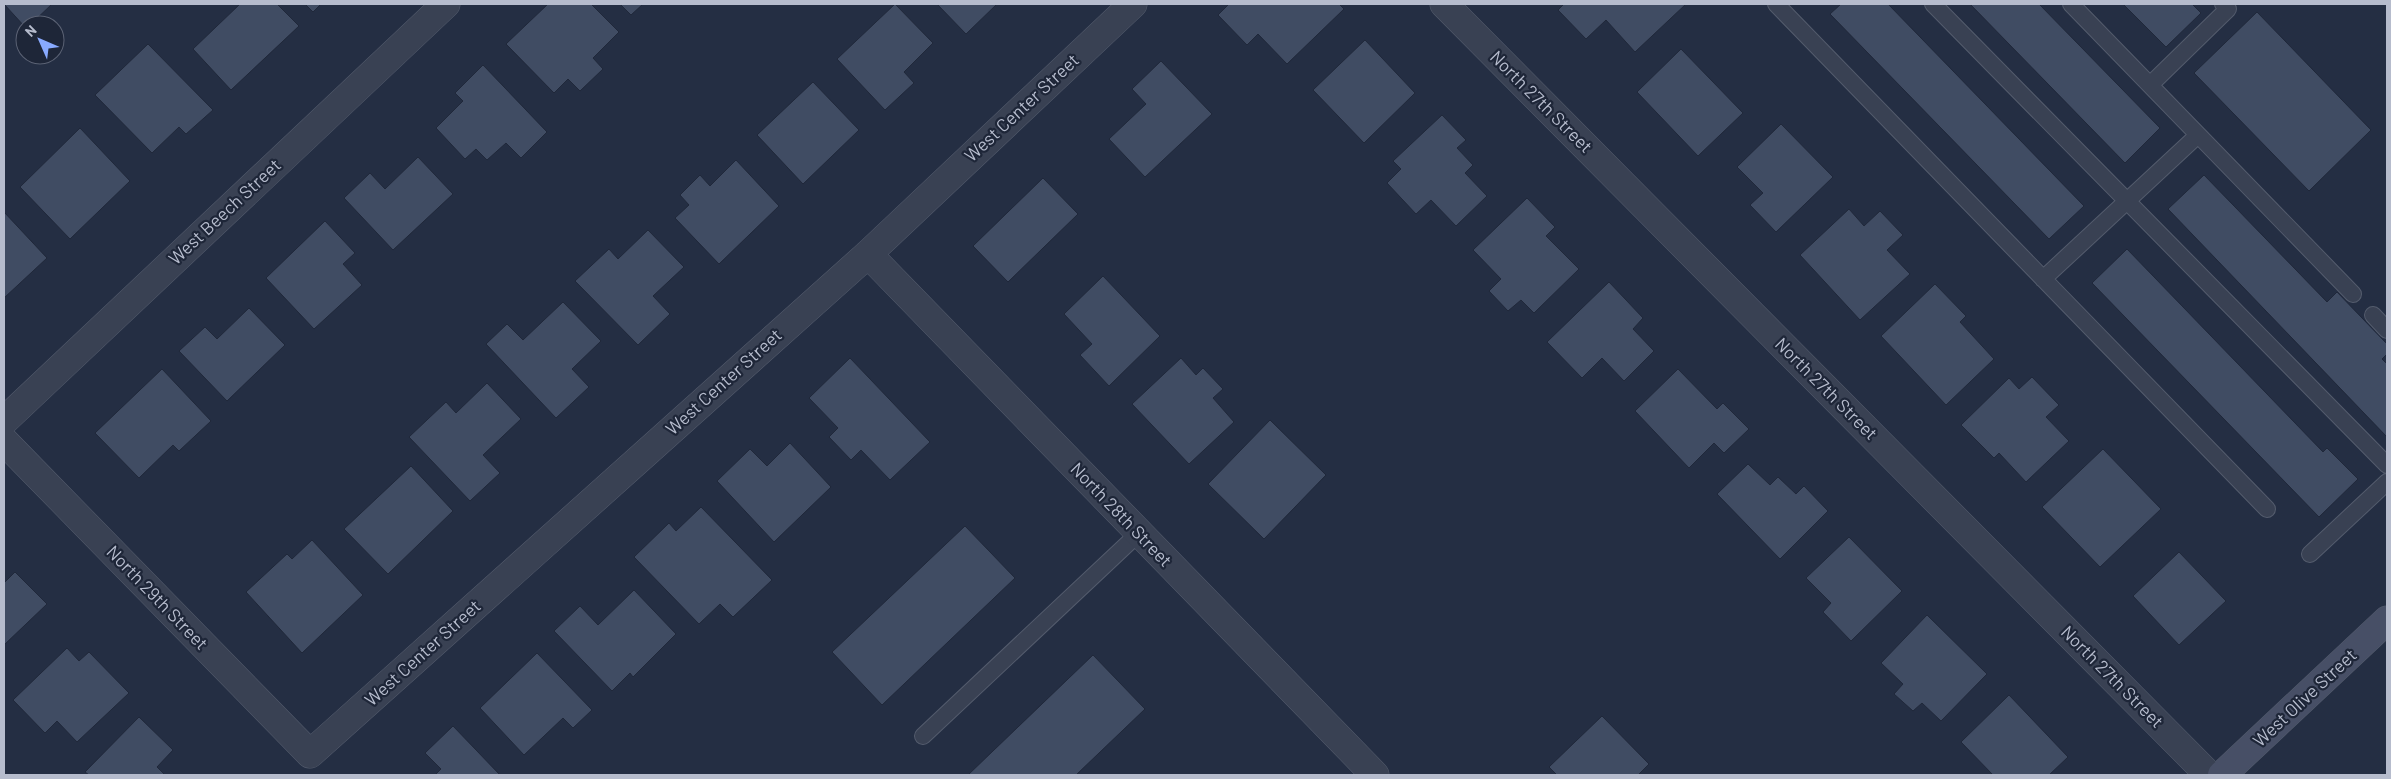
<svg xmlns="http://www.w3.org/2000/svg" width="2391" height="779" viewBox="0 0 2391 779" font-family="Barlow,sans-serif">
<rect width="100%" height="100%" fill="#242e43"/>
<!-- building -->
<path fill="#404c63" stroke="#20283a" d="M4 4H52L30 25H25V27Z
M240 4H277L299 26 231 90 193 49Z
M305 4H321L313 12Z
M548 4H591L619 32 593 58 603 69 580 91 568 79 554 93 506 44Z
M620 4H643L631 15Z
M895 4 933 43 904 72 914 83 885 110 837 59Z
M937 4H997L966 34Z
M1229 4H1339L1344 9 1287 64 1258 34 1247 45 1218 15Z
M1564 4H1686L1635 52 1606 20 1586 39 1558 10Z
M1841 4H1888L2084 206 2049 239 1830 14Z
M1970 4H2039L2160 128 2125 163Z
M2123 4H2192L2201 13 2166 47Z
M2257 12 2371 130 2309 191 2194 73Z
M1365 40 1415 93 1364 143 1313 90Z
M148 44 213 110 186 134 179 127 152 153 95 95Z
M1681 49 1743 113 1698 156 1637 92Z
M1161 61 1212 114 1145 177 1109 139 1146 104 1132 89Z
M483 65 547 132 521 158 506 143 487 160 476 149 465 159 436 128 463 101 455 93Z
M813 82 859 130 803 184 757 135Z
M1442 115 1466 140 1457 148 1473 165 1465 173 1487 196 1456 226 1431 200 1416 214 1387 183 1401 169 1393 161Z
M1781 124 1833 177 1776 232 1750 205 1763 193 1737 167Z
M80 128 130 181 70 239 20 187Z
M418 157 453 194 393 250 344 198 370 173 385 189Z
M736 160 779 206 719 264 675 218 689 205 680 195 700 175 710 186Z
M2204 175 2327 302 2337 292 2387 344V354L2382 359 2387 364V437L2168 209Z
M1043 178 1078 214 1008 282 973 246Z
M1527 198 1555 227 1546 236 1579 269 1534 313 1521 300 1508 311 1489 291 1501 279 1473 250Z
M1849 209 1864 226 1880 211 1903 235 1887 250 1910 274 1860 320 1800 255Z
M4 212 47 258 4 298Z
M325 221 355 253 343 264 362 285 314 329 266 278Z
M648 230 684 267 653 296 670 314 638 345 575 281 609 249 618 259Z
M2127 249 2323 452 2327 448 2358 479 2319 517 2092 283Z
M1103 276 1160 336 1109 386 1080 355 1092 344 1064 314Z
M1609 282 1643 318 1633 329 1654 351 1624 381 1602 358 1582 378 1547 342Z
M1935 284 1966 316 1960 322 1994 359 1946 405 1881 336Z
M563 302 601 341 572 369 589 387 556 418 486 344 507 324 523 340Z
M249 308 285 345 227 401 179 351 205 327 217 339Z
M850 358 930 442 890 480 861 450 851 460 829 437 838 428 809 398Z
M1181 358 1196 375 1203 368 1223 389 1213 398 1234 422 1189 464 1132 404Z
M162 369 211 421 179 451 173 445 139 478 95 433Z
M1678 369 1717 409 1723 403 1749 429 1724 453 1714 443 1689 468 1635 411Z
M2032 377 2059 405 2046 417 2069 441 2026 482 1999 453 1994 458 1961 425 2009 378 2019 389Z
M487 383 521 419 483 455 500 473 470 501 409 437 446 402 456 413Z
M1270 420 1326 475 1264 539 1208 484Z
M790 443 831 487 774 542 717 481 750 449 767 466Z
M2103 449 2161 509 2100 567 2042 507Z
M1748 464 1770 485 1778 477 1796 494 1804 486 1828 511 1780 559 1717 494Z
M411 466 453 511 388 574 344 529Z
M701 507 772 580 733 617 720 604 699 624 634 557 669 523 676 531Z
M965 526 1015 578 882 705 832 652Z
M1849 537 1902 591 1851 641 1823 612 1831 603 1806 578Z
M312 540 363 595 302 653 246 592 287 554 292 559Z
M2179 552 2226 601 2179 645 2133 596Z
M15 572 47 604 4 645V583Z
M634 590 676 634 633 677 630 673 612 691 554 631 580 606 598 625Z
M1927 615 1987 674 1941 721 1922 703 1913 711 1894 694 1903 684 1881 663Z
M67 648 79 661 89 652 129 693 77 742 57 721 45 733 13 700Z
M537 653 592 710 573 728 563 718 524 755 480 708Z
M1093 655 1145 709 1076 775H968Z
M2009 695 2068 757 2049 775H1993L1961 742Z
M1602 716 1649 764 1638 775H1557L1549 767Z
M139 717 173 750 157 767 165 775H89L85 772Z
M453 726 500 775H435L441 769 425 753Z"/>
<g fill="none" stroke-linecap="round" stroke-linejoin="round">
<defs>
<path id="lane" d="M1776 4 2267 509
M1933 4 2387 465
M2071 4 2353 294
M2150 85 2228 9 2223 4
M2043 279 2198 135
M2373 315 2387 330
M2310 554 2387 482
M923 736 1139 533"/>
<path id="street" d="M1444 4 2209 775
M868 254 1375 775
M4 421 446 4
M4 441 310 754 868 254 1133 4"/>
<path id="secondary" d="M2222 775 2387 620"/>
</defs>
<!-- lane casing -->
<use href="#lane" stroke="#545c6d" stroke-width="18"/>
<!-- street casing -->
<use href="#street" stroke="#545c6d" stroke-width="29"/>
<!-- secondary casing -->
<use href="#secondary" stroke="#545c6d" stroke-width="29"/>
<!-- lane -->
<use href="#lane" stroke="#394153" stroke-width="16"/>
<!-- street -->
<use href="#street" stroke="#394153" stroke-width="28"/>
<!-- secondary -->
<use href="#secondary" stroke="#474f66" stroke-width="28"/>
</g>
<g text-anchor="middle" stroke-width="4.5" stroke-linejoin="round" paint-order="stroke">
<!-- street labels -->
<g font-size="18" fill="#b6bccd" stroke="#1e2638">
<text transform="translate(1541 102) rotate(45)" y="6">North 27th Street</text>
<text transform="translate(1022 108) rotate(-43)" y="6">West Center Street</text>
<text transform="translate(225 212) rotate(-43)" y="6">West Beech Street</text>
<text transform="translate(724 382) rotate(-42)" y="6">West Center Street</text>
<text transform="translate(1826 389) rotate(45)" y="6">North 27th Street</text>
<text transform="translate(1121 515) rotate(46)" y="6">North 28th Street</text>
<text transform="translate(157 598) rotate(46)" y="6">North 29th Street</text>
<text transform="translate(423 653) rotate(-42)" y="6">West Center Street</text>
<text transform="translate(2112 677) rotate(45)" y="6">North 27th Street</text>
<text transform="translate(2305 698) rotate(-43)" y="6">West Olive Street</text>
</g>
</g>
<!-- border -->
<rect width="2391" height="779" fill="none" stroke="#b6bccd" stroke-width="10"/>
<!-- north arrow -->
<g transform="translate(40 40) rotate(315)"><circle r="24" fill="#1e2638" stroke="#5b6274"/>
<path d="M0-4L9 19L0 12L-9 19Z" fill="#89aaff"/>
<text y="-8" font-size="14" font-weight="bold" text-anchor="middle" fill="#b6bccd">N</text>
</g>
</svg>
